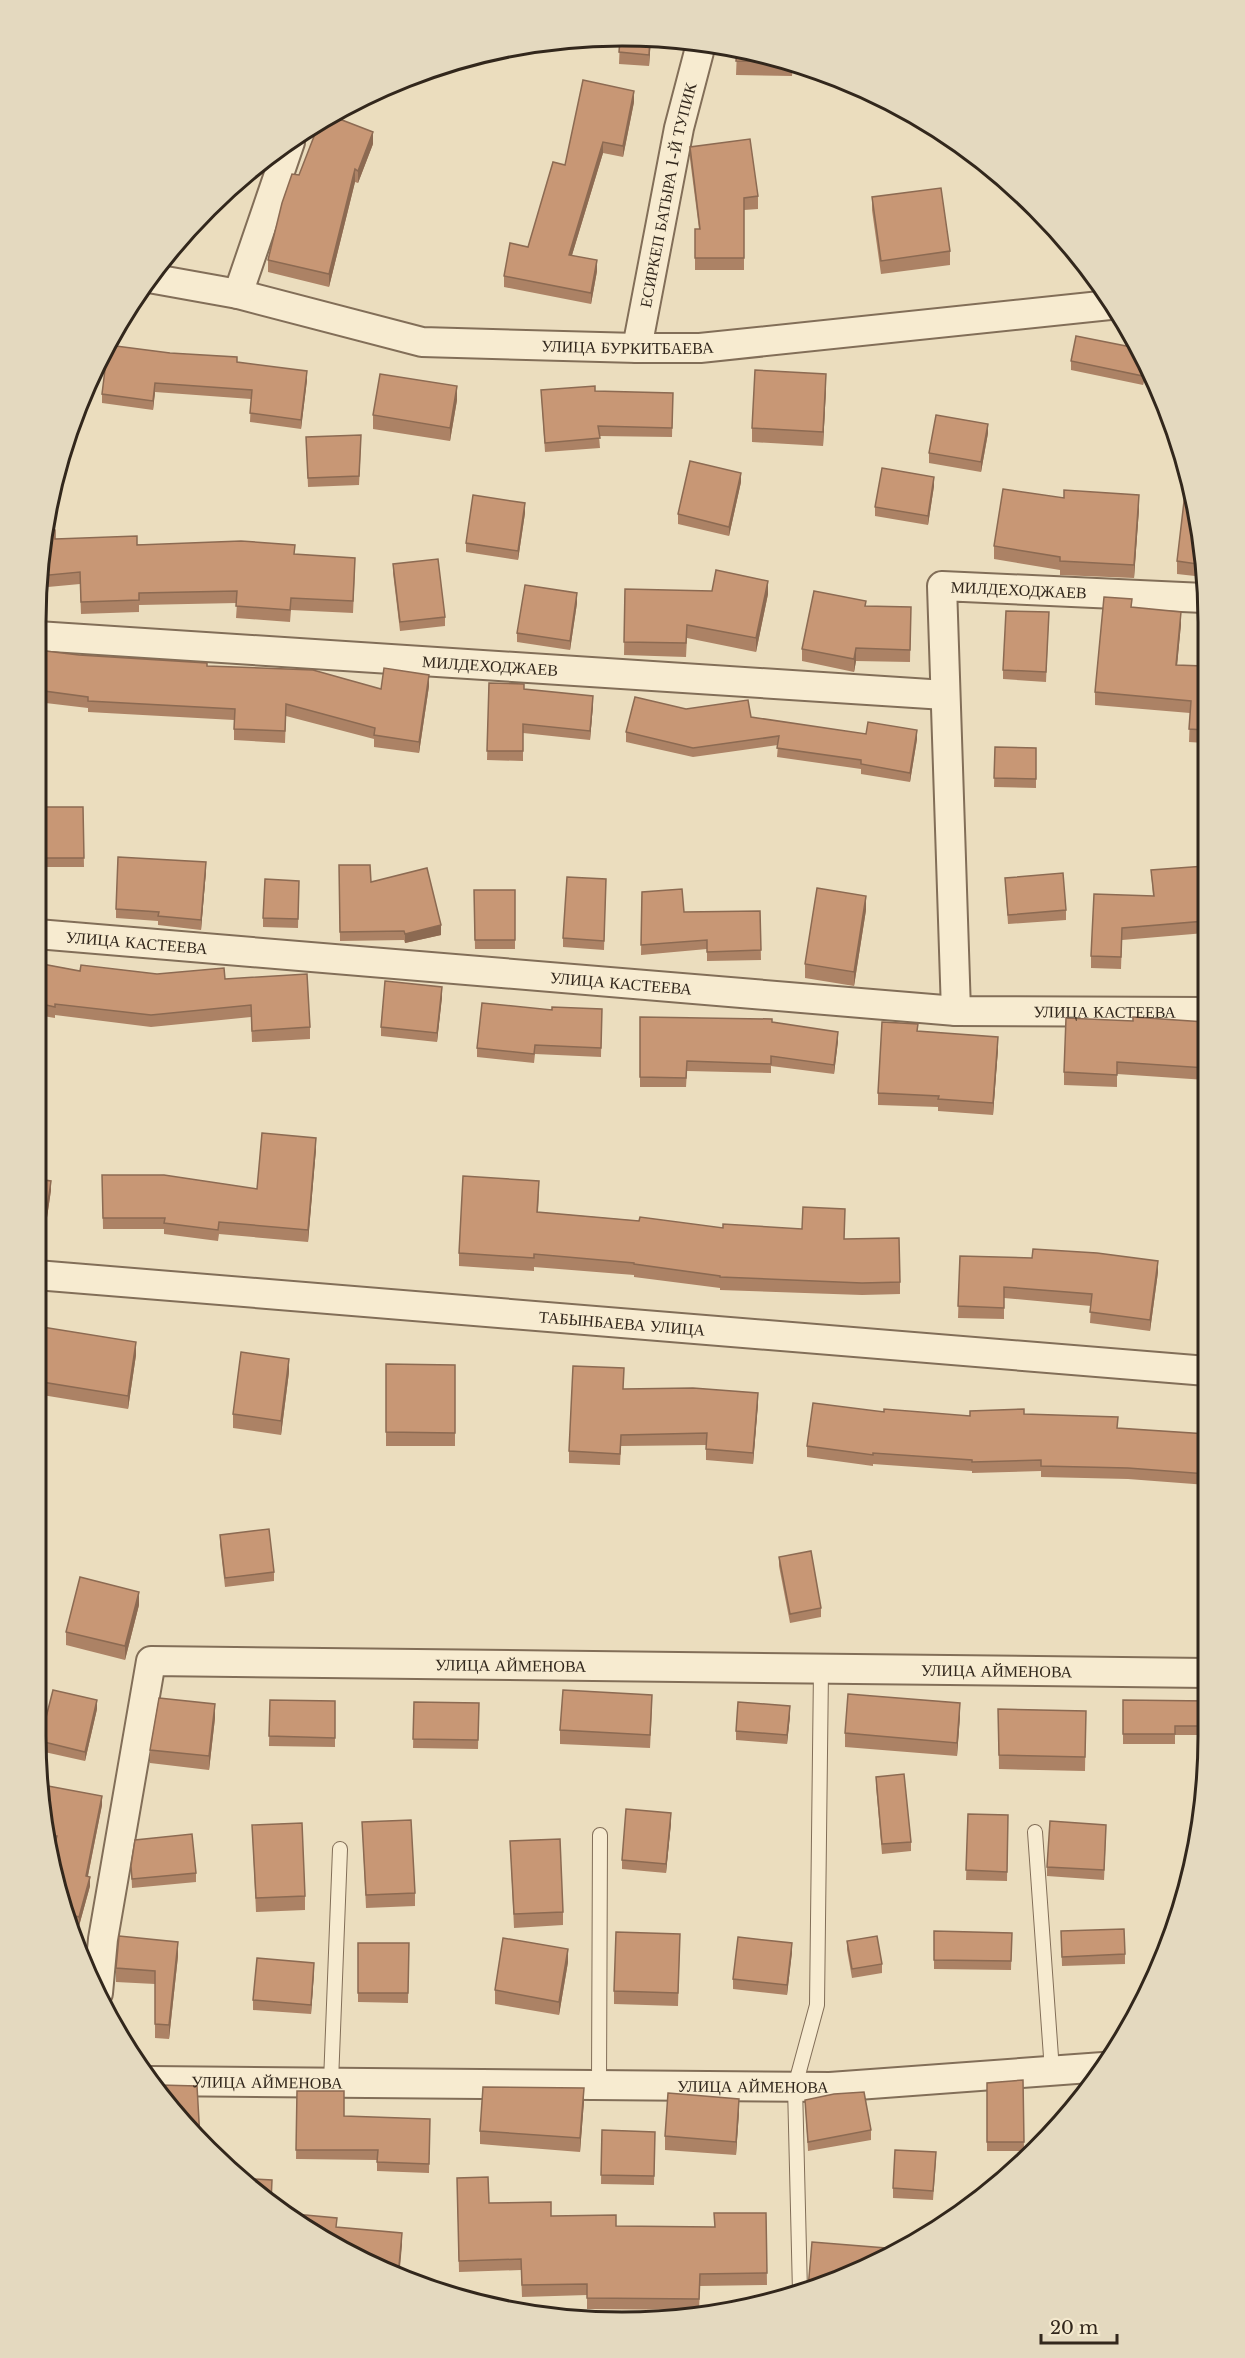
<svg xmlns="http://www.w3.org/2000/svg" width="1245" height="2358" viewBox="0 0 1245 2358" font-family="'Libre Baskerville',serif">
<rect width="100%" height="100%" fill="#ebddbe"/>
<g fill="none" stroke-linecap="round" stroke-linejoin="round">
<defs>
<path id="service" d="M1035 1832 1052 2071
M331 2082 340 1849
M599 2084 600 1835
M800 2292 795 2086 817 2005 821 1669"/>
<g id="minor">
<path id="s1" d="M149 278 238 294 422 342 637 348H700L1110 305"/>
<path d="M238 294 290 142"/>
<path id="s2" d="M637 348 679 128 701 44"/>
<path id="s3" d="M37 636 945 695"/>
<path id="s4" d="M37 934 956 1011 1205 1012"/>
<path id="s5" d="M956 1011 942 586 1204 598"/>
<path id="s6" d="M36 1275 1207 1371"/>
<path id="s7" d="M98 1993 103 1939 151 1661 1207 1673"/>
<path id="s8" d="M149 2081 830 2087 1103 2067"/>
</g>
</defs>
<!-- service casing -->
<use href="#service" stroke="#826e58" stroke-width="16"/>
<!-- minor casing -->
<use href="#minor" stroke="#826e58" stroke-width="32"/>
<!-- service -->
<use href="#service" stroke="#f7ebd0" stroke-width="14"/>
<!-- minor -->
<use href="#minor" stroke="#f7ebd0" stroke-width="28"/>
</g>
<!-- wall -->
<path fill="#ac8265" d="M651 38 649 66 619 64 620 39Z
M737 50 775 56 793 63 792 76 736 75Z
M380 91 379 97 373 95Z
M634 102 623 157 603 153 572 255 597 271 591 304 504 287V276L528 247 565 165Z
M373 144 358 183 355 182 329 287 268 272V260L299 175Z
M690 147 758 196V209L744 210V270H695V229H699L690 159Z
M872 197 950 251V265L881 274 872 210Z
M1136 348 1146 367 1143 385 1071 370V361Z
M237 362 307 380 301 429 250 422 251 399 155 392 153 410 102 403V394Z
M826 388 823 446 752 442V428Z
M541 390 673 393 672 437 599 436 600 448 545 452Z
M457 400 450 441 373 429V415Z
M988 433 981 472 929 463V453Z
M306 437 361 444 359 485 308 487Z
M741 482 729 536 678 524V514Z
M934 486 928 525 875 516V507Z
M1064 498 1139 509 1134 578 1060 575V570L994 559V546Z
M525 513 518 560 466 552V543Z
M46 531 55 539 295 554 355 570 353 613 291 610 290 622 236 618 237 603 139 605V612L81 614 80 584 37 588Z
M1204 546V577L1177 574V561Z
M393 564 445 617V626L400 631 393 573Z
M625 589 768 594 756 652 687 638 686 657 624 655Z
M577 603 570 650 517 642V633Z
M866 606 911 607 910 662 856 661 854 672 802 661V649Z
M1132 607 1181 624 1177 665 1204 666 1205 743 1189 742 1190 713 1095 705V692Z
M1049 612 1046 682 1003 679V670Z
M37 650 79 655 207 666 381 689 429 686 419 753 374 747V739L286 716 285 743 234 740V720L88 712V708L37 702Z
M489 683 524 689 593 705 590 740 523 733V761L487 760Z
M686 709 751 717 866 734 917 739 910 782 861 774V769L777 757 778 745 693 757 626 742V732Z
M995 747 1036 748V788L994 787Z
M39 807H83L84 867H39Z
M339 865 371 882 441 935 405 943 404 940 340 941Z
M1205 866V933L1122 940 1121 969 1091 968V956L1153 896 1151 870Z
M206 871 201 930 158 925V921L116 918V909Z
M1005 878 1066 910V920L1008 924Z
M606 879 604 950 563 947V938Z
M299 881 298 928 263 927V918Z
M474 890H515V949H475Z
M642 892 684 912 760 911 761 960 707 961V949L641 955Z
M866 910 854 986 805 978V964Z
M37 963 80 971 225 979 310 1027V1039L252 1042 251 1017 151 1027 55 1015V1018L37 1015Z
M442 997 437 1042 381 1036V1027Z
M602 1009 601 1057 535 1054 534 1063 477 1057V1048L552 1010Z
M640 1017 772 1022 838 1041 834 1074 771 1066V1073L687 1071 686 1087H640Z
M1133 1021 1205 1022 1206 1080 1117 1074V1087L1064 1085V1072Z
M918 1031 998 1049 993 1115 938 1111V1107L878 1105V1093Z
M316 1149 308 1242 219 1234 218 1241 164 1234V1229H103L102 1175 257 1189Z
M37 1179 51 1190 43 1245 37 1244Z
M539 1193 538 1212 723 1228 802 1229 845 1222 844 1239 900 1282V1294L862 1295 720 1290V1288L634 1277V1275L534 1267V1271L459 1266V1253Z
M960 1256 1158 1272 1150 1331 1090 1323 1091 1306 1004 1298V1319L958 1318Z
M36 1326 136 1355 128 1409 36 1394Z
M386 1364 455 1365V1446H386Z
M289 1372 281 1435 233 1428V1414Z
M624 1389 758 1404 753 1464 706 1460V1445L621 1446 620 1465 569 1463V1451Z
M884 1412 970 1416 1024 1414 1118 1428 1207 1434V1485L1128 1479 1041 1477V1471L972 1473V1471L873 1464V1466L807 1457V1446Z
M220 1535 274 1572V1581L225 1587 220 1544Z
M779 1557 821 1608V1617L790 1623 779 1566Z
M139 1605 125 1660 66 1645V1632Z
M270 1700 335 1701V1747L269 1746Z
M1123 1700 1208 1701V1735H1175V1744H1123Z
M414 1702 479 1703 478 1749 413 1748Z
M97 1709 85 1761 40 1751V1741Z
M652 1709 650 1748 560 1744V1730Z
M998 1709 1086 1711 1085 1771 999 1769Z
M790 1716 787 1744 736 1740V1731Z
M960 1716 957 1756 845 1747V1733Z
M215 1718 209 1770 150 1763V1750Z
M876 1777 911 1842V1851L882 1854 876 1786Z
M102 1805 88 1876 90 1886 79 1926 67 1923 50 1859 54 1845 47 1843 43 1811Z
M968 1814 1008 1815 1007 1881 966 1880Z
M362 1822 415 1893V1906L366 1908Z
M671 1823 666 1873 622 1869V1860Z
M252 1825 305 1896V1910L256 1912Z
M1106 1834 1104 1880 1047 1876V1867Z
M510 1841 563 1912V1925L514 1928Z
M131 1866 196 1873V1882L132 1888Z
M934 1931 1012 1933 1011 1970 934 1969Z
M1061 1931 1125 1954V1964L1062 1966Z
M680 1934 678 2006 614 2004V1991Z
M847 1941 882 1964V1973L852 1978 847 1950Z
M358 1943H409L408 2003 358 2002Z
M792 1952 787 1995 733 1989V1979Z
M178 1956 169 2039 155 2038V1984L116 1982V1968Z
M568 1962 559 2015 495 2004V1990Z
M314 1972 311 2014 253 2010V2000Z
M1023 2080 1024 2151H987V2083Z
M297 2091 344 2116 430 2119 429 2173 377 2171V2160L296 2159Z
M805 2100 871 2130V2140L808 2151Z
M584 2101 580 2152 480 2144V2131Z
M739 2112 736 2155 665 2150V2136Z
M602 2130 655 2132 654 2185 601 2184Z
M936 2161 933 2200 893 2198V2188Z
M457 2178 489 2203 551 2216 616 2226 714 2227 766 2213 767 2285 700 2286 699 2310 587 2309V2295L522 2297 521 2270 459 2272Z"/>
<!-- shaded-wall -->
<path fill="#8c6a52" d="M650 38H651L649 66V55Z
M634 91V102L623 157V146Z
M373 132V144L358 183V171Z
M603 142V153L569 265V255Z
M355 169V182L329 287V274Z
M597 260V271L591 304V293Z
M1145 364 1146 367 1143 385V376Z
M307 371V380L301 429V420Z
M826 374V388L823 446V432Z
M155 383V392L153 410V401Z
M457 386V400L450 441V428Z
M988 424V433L981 472V462Z
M741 473V482L729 536V527Z
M934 477V486L928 525V516Z
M1139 495V509L1134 578V565Z
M525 503V513L518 560V551Z
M768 581V594L756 652V638Z
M577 593V603L570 650V641Z
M1181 612V624L1176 677V665Z
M856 648V661L854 672V659Z
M429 675V686L419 753V742Z
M593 696V705L590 740V731Z
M917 730V739L910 782V773Z
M206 862V871L201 930V920Z
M866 896V910L854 986V972Z
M441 925V935L405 943V934Z
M442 987V997L437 1042V1033Z
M838 1032V1041L834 1074V1065Z
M998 1037V1049L993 1115V1103Z
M316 1138V1149L308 1242V1230Z
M51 1181V1190L43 1245V1236Z
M1158 1261V1272L1150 1331V1320Z
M136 1342V1355L128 1409V1396Z
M289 1359V1372L281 1435V1421Z
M758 1393V1404L753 1464V1453Z
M139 1592V1605L125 1660V1646Z
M97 1700V1709L85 1761V1752Z
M960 1703V1716L957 1756V1743Z
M215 1704V1718L209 1770V1756Z
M790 1706V1716L787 1744V1735Z
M102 1796V1805L86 1885V1876Z
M671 1813V1823L666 1873V1864Z
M90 1877V1886L79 1926V1917Z
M178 1942V1956L169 2039V2025Z
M792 1943V1952L787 1995V1985Z
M568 1949V1962L559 2015V2002Z
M314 1963V1972L311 2014V2005Z
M584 2088V2101L580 2152V2138Z
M739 2099V2112L736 2155V2142Z
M402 2233V2245L399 2278 398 2277Z"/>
<!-- building -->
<path fill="#c89775" stroke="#8c6a52" stroke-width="1.5" d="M650 38 649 55 619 52 620 39Z
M737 50 775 56 791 62 736 61Z
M583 80 634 91 623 146 603 142 569 255 597 260 591 293 504 276 510 243 528 247 553 162 565 165Z
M329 115 373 132 358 171 355 169 329 274 268 260 282 203 292 174 299 175 320 121Z
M750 139 758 196 744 198V258H695V229H700L690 147Z
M941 188 950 251 881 261 872 197Z
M1076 336 1136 348 1145 364 1143 376 1071 361Z
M108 345 170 353 237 357V362L307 371 301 420 250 413 252 390 155 383 153 401 102 394Z
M755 370 826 374 823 432 752 428Z
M380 374 457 386 450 428 373 415Z
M595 386V391L673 393 672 428 598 426 600 438 545 443 541 390Z
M936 415 988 424 981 462 929 453Z
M361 435 359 476 308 478 306 437Z
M690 461 741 473 729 527 678 514Z
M882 468 934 477 928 516 875 507Z
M1003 489 1064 498V490L1139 495 1134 565 1060 561V557L994 546Z
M1185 493 1190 494 1204 546V565L1177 561Z
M473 495 525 503 518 551 466 543Z
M55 530V539L137 536V545L241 541 295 545 294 554 355 558 353 601 291 598 290 610 236 606 237 591 139 593V600L81 602 80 572 39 576 46 531Z
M438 559 445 617 400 622 393 564Z
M716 570 768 581 756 638 687 625 686 643 624 642 625 589 712 591Z
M525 585 577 593 570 641 517 633Z
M814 591 866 601 865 606 911 607 910 650 856 648 854 659 802 649Z
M1104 597 1132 599 1131 607 1181 612 1176 665 1204 666 1205 730 1189 729 1191 701 1095 692Z
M1006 611 1049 612 1046 672 1003 670Z
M37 650 79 655 207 663V666L313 670 381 689 384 668 429 675 419 742 374 735 375 728 286 704 285 731 234 729 235 709 88 701V697L37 690Z
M489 683 524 684V689L593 696 590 731 523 724V751H487Z
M635 697 686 709 748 700 751 717 866 734 868 722 917 730 910 773 861 764V760L777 748 779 736 693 748 626 732Z
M995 747 1036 748V779L994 778Z
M39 807H83L84 858H39Z
M118 857 206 862 201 920 158 916 159 912 116 909Z
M339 865H370L371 882 427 868 441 925 405 934 404 931 340 932Z
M1205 866V921L1122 928 1121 957 1091 956 1094 894 1154 896 1151 870Z
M1063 873 1066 910 1008 915 1005 878Z
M567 877 606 879 604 941 563 938Z
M265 879 299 881 298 919 263 918Z
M817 888 866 896 854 972 805 964Z
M682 889 684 912 760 911 761 950 707 952V940L641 945 642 892Z
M474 890H515V940H475Z
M37 963 80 971 81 965 157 974 224 968 225 979 307 974 310 1027 252 1031 251 1005 151 1015 55 1004V1007L37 1003Z
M385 981 442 987 437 1033 381 1027Z
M482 1003 552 1010V1007L602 1009 601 1048 535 1045 534 1054 477 1048Z
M640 1017 772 1019V1022L838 1032 834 1065 771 1056V1064L687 1061 686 1078 640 1077Z
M1133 1017 1205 1022 1206 1068 1117 1062V1075L1064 1072 1066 1018 1133 1021Z
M882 1022 918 1024 917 1031 998 1037 993 1103 938 1099 939 1096 878 1093Z
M262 1133 316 1138 308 1230 219 1222 218 1230 164 1223 165 1218H103L102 1175H164L257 1189Z
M463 1176 539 1181 537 1212 639 1221 640 1217 723 1228V1224L802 1229 803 1207 845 1209 844 1239 899 1238 900 1282 862 1283 720 1277V1276L634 1264V1263L534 1254V1258L459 1253Z
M37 1179 51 1181 43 1236 37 1235Z
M1033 1249 1097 1253 1158 1261 1150 1320 1090 1312 1092 1294 1004 1287V1308L958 1306 960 1256 1032 1258Z
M36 1326 136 1342 128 1396 36 1381Z
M241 1352 289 1359 281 1421 233 1414Z
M386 1364 455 1365V1433L386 1432Z
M573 1366 624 1368 623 1389 693 1388 758 1393 753 1453 706 1449 707 1433 621 1435 620 1454 569 1451Z
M813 1403 884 1412V1409L970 1416V1411L1024 1409V1414L1118 1417 1117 1428 1207 1434V1474L1128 1468 1041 1466V1460L972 1462V1460L873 1453V1455L807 1446Z
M269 1529 274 1572 225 1578 220 1535Z
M811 1551 821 1608 790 1614 779 1557Z
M80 1577 139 1592 125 1646 66 1632Z
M53 1690 97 1700 85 1752 40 1741Z
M563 1690 652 1695 650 1735 560 1730Z
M848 1694 960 1703 957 1743 845 1733Z
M159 1698 215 1704 209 1756 150 1750Z
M270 1700 335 1701V1738L269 1736Z
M1123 1700 1208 1701V1726H1175V1734H1123Z
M414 1702 479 1703 478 1740 413 1739Z
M738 1702 790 1706 787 1735 736 1731Z
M998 1709 1086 1711 1085 1757 999 1755Z
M904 1774 911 1842 882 1844 876 1777Z
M48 1786 102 1796 86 1876 90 1877 79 1917 64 1913 50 1859 57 1836 46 1834 43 1811Z
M626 1809 671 1813 666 1864 622 1860Z
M968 1814 1008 1815 1007 1872 966 1870Z
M411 1820 415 1893 366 1895 362 1822Z
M1050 1821 1106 1825 1104 1870 1047 1867Z
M302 1823 305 1896 256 1898 252 1825Z
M192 1834 196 1873 132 1879 131 1866 135 1840Z
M560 1839 563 1912 514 1914 510 1841Z
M1124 1929 1125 1954 1062 1957 1061 1931Z
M934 1931 1012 1933 1011 1961 934 1960Z
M616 1932 680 1934 678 1993 614 1991Z
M119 1936 178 1942 169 2025 155 2024V1971L116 1968Z
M877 1936 882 1964 852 1969 847 1941Z
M738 1937 792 1943 787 1985 733 1979Z
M503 1938 568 1949 559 2002 495 1990Z
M358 1943H409L408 1993H358Z
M257 1958 314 1963 311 2005 253 2000Z
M1023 2080 1024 2142H987V2083Z
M160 2085 197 2086 200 2139 160 2096Z
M483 2087 584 2088 580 2138 480 2131Z
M297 2091H344V2116L430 2119 429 2164 377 2162 378 2150H296Z
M864 2092 871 2130 808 2142 805 2100 834 2094Z
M668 2093 739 2099 736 2142 665 2136Z
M602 2130 655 2132 654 2176 601 2175Z
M895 2150 936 2152 933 2191 893 2188Z
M488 2177 489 2203 551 2202V2216L616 2215V2226L715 2227 714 2213H766L767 2273 700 2274 699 2299 587 2298V2284L522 2285 521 2259 459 2261 457 2178Z
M238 2178 272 2180 271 2203Z
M284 2213 337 2218 336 2227 402 2233 398 2277 297 2223Z
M812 2242 898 2249 897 2253 882 2262 808 2289Z"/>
<g text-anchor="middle" stroke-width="4.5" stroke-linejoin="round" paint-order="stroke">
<!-- street labels -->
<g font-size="16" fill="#32271c" stroke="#f3e8cd">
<text dy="6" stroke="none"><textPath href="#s2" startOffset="156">ЕСИРКЕП БАТЫРА 1-Й ТУПИК</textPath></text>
<text dy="6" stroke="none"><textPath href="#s1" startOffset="486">УЛИЦА БУРКИТБАЕВА</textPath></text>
<text dy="6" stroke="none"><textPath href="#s5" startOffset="502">МИЛДЕХОДЖАЕВ</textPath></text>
<text dy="6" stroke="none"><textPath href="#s3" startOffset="454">МИЛДЕХОДЖАЕВ</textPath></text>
<text dy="6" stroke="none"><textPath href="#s4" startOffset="100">УЛИЦА КАСТЕЕВА</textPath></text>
<text dy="6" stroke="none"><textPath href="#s4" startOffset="586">УЛИЦА КАСТЕЕВА</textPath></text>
<text dy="6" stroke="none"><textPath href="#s4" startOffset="1071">УЛИЦА КАСТЕЕВА</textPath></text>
<text dy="6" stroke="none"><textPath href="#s6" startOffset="588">ТАБЫНБАЕВА УЛИЦА</textPath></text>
<text dy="6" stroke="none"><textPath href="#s7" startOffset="696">УЛИЦА АЙМЕНОВА</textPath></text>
<text dy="6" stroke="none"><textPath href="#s7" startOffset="1182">УЛИЦА АЙМЕНОВА</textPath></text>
<text dy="6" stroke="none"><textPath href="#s8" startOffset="118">УЛИЦА АЙМЕНОВА</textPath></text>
<text dy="6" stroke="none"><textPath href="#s8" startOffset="604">УЛИЦА АЙМЕНОВА</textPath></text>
</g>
</g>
<!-- crop -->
<path d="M0 0H1245V2358H0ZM622 46H622A576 576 0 0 1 1198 622V1736A576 576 0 0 1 622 2312H622A576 576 0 0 1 46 1736V622A576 576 0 0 1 622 46Z" fill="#e4d9bf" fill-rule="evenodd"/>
<path fill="none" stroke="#32271c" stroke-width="3" d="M622 46H622A576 576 0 0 1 1198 622V1736A576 576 0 0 1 622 2312H622A576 576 0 0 1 46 1736V622A576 576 0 0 1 622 46Z"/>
<!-- scale -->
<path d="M1041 2334v9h76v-9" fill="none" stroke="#32271c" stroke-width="3"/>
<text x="1050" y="2334" font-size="18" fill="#32271c" stroke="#f3e8cd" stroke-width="4.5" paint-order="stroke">20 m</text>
</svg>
